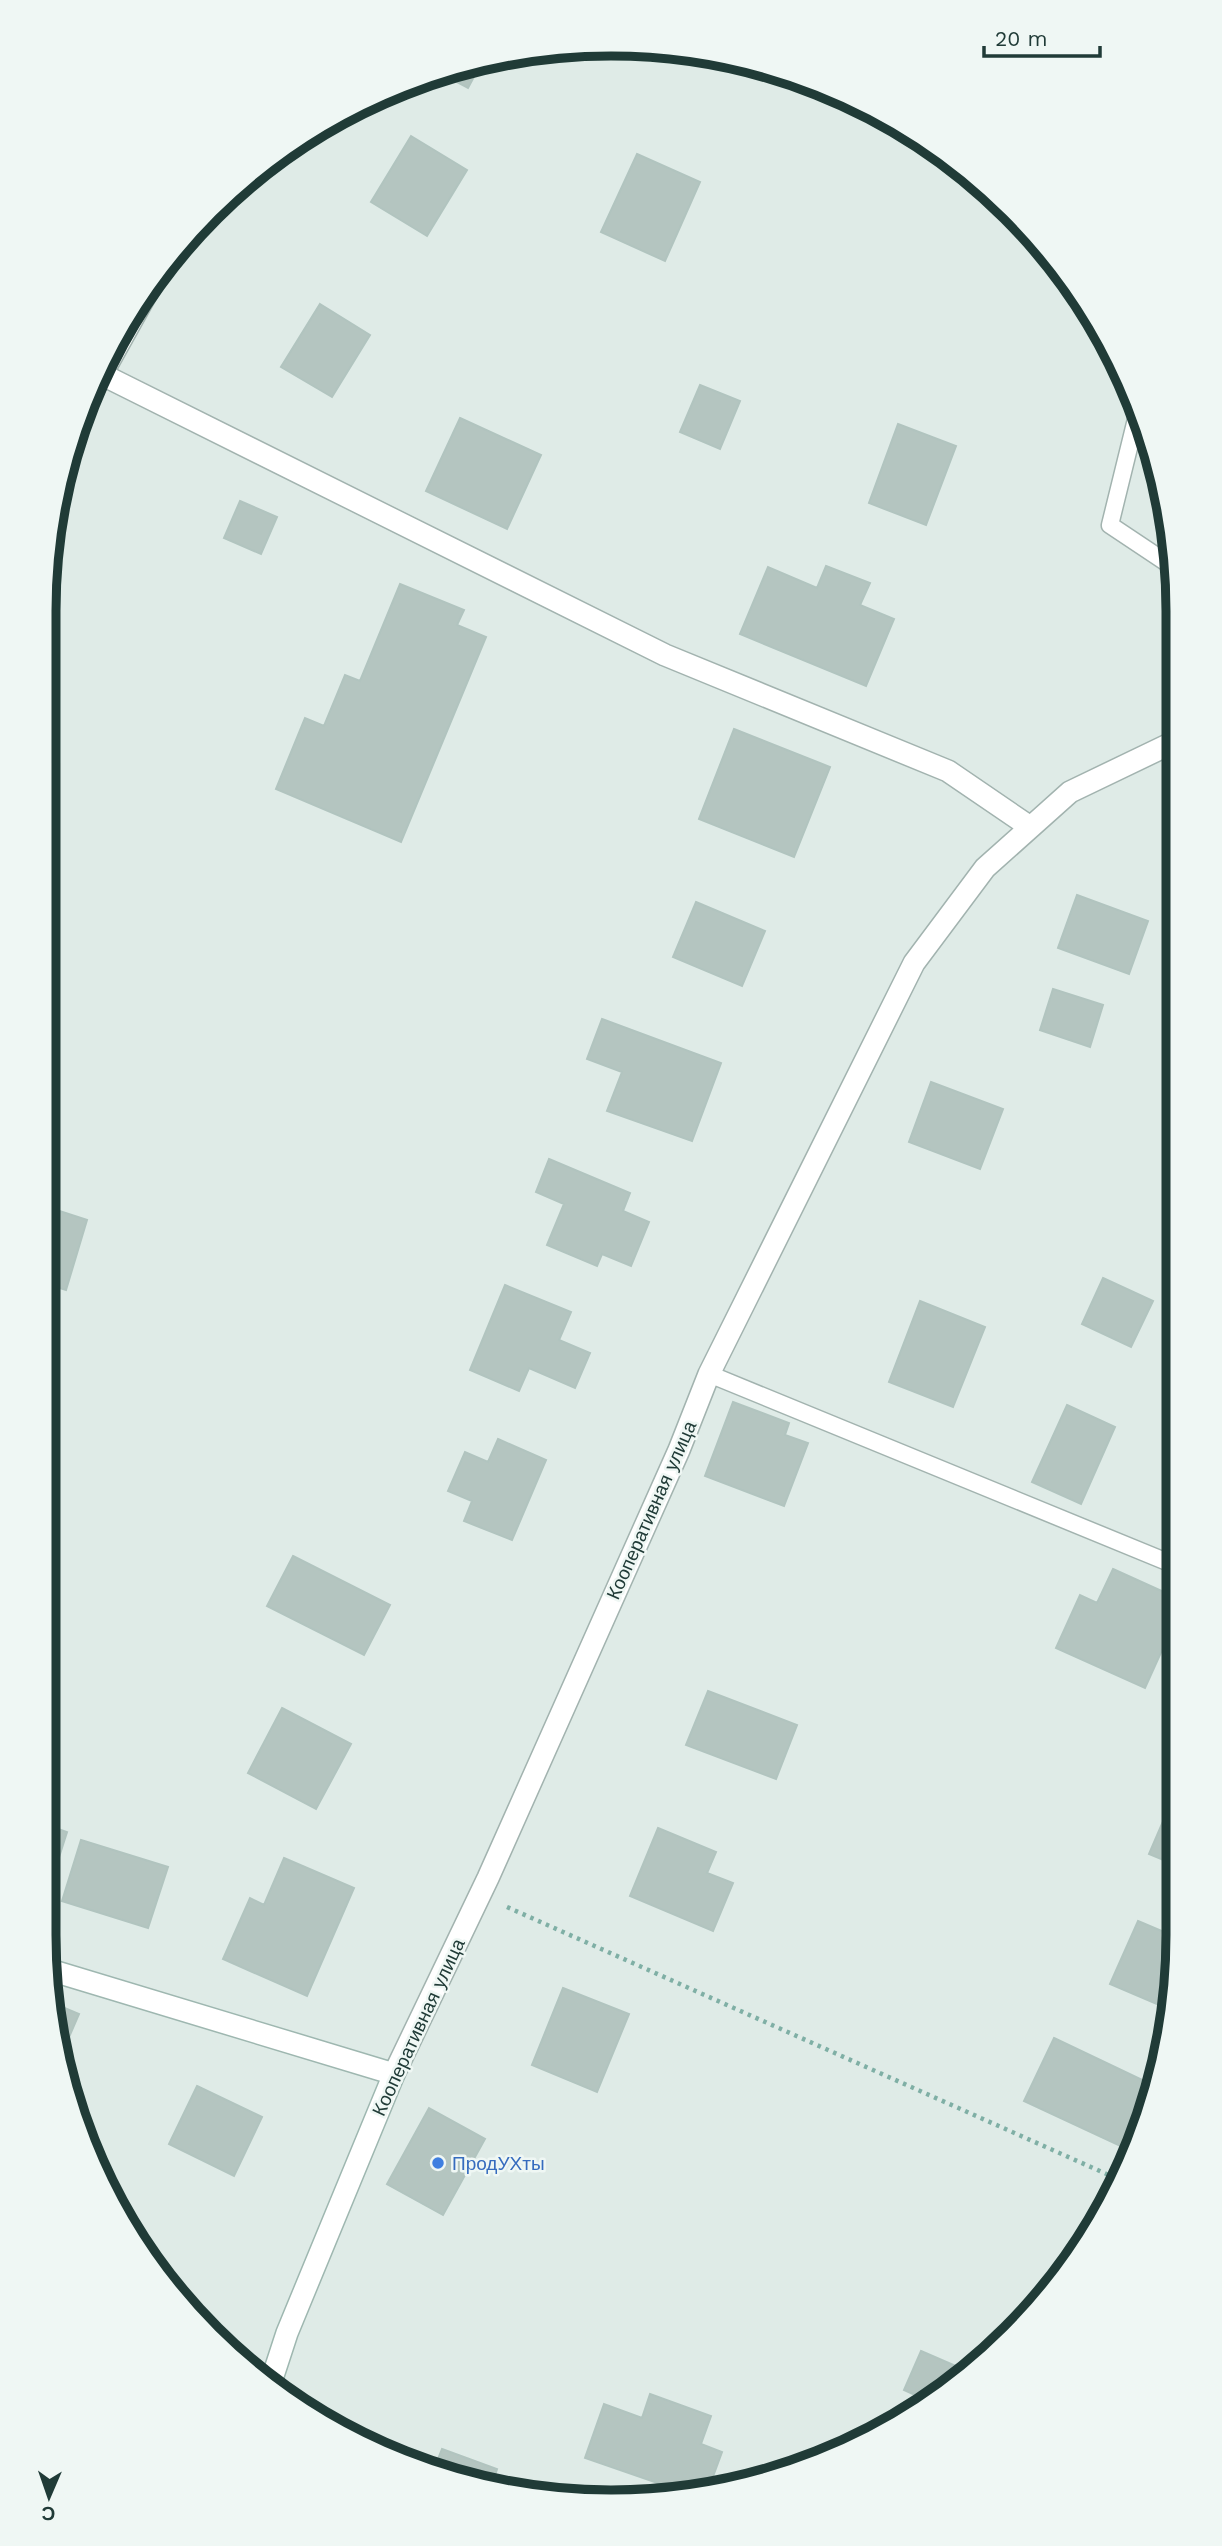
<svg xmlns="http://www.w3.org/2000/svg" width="1222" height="2546" viewBox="0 0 1222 2546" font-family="'Work Sans',sans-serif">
<rect width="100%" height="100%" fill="#dfebe7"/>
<!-- building -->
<path fill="#b4c5c0" stroke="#b1c4bf" stroke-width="2" d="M483 60 468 88 440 73Z
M411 136 467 170 427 236 371 202Z
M637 154 700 182 665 261 601 232Z
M320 304 370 335 332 397 281 367Z
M700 385 740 401 720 449 680 432Z
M460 418 541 455 507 529 426 491Z
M898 424 956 446 926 525 869 503Z
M240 501 277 517 261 554 224 538Z
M826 566 870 583 860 605 894 619 866 686 740 634 768 567 817 588Z
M400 584 464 610 457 625 486 637 401 842 276 789 305 718 324 726 345 675 360 681Z
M734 729 830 767 794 857 699 819Z
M1077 895 1148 921 1129 974 1058 948Z
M696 902 765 931 742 986 673 957Z
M1053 989 1103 1005 1090 1047 1040 1030Z
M602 1019 721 1063 692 1141 607 1111 622 1072 587 1059Z
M931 1082 1003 1109 980 1169 909 1142Z
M549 1159 630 1193 623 1211 649 1222 631 1266 602 1254 597 1266 547 1245 564 1204 536 1192Z
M44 1206 87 1220 66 1290 44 1283Z
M1103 1278 1153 1301 1131 1347 1082 1324Z
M505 1285 571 1312 559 1340 590 1353 575 1388 529 1368 519 1391 470 1370Z
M920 1301 985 1327 953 1407 889 1382Z
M733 1402 789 1423 785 1435 808 1443 784 1506 705 1476Z
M1067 1405 1115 1427 1081 1504 1032 1482Z
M498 1439 546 1460 512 1540 464 1521 472 1501 448 1491 465 1452 488 1462Z
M293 1556 390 1605 364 1655 267 1606Z
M1113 1569 1177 1598V1617L1145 1688 1056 1648 1080 1595 1097 1603Z
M708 1691 797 1725 776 1779 686 1745Z
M282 1708 351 1744 316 1809 248 1773Z
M1170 1805 1178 1809V1866L1149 1854Z
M44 1824 67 1832 45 1901H44Z
M658 1828 716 1852 707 1873 733 1883 713 1931 630 1896Z
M81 1840 168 1867 148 1928 62 1901Z
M284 1858 354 1888 307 1996 223 1959 250 1898 264 1905Z
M1138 1921 1178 1938 1171 2010 1110 1984Z
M563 1988 629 2014 597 2092 532 2065Z
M55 2004 79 2014 63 2051Z
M1054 2038 1155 2086 1148 2108 1129 2150 1024 2101Z
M197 2086 262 2117 234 2176 169 2144Z
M429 2108 485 2139 443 2215 387 2184Z
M1036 2294 1044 2297 1025 2320Z
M921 2351 965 2370 924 2399 904 2390Z
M650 2394 711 2416 701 2444 722 2452 708 2490 692 2495 585 2458 604 2404 642 2418Z
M442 2449 497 2469 491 2488 412 2458 413 2456 436 2464Z"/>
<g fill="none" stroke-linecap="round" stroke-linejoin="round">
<defs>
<path id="lane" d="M1139 407 1110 525 1173 567
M709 1374 1177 1566"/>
<path id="street" d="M101 374 665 655 948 771 1030 827
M83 408 158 273
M394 2074 488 1878 679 1450 709 1374 914 963 985 868 1070 792 1174 742"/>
<path id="secondary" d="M50 1970 394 2074 287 2333 270 2385"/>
</defs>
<!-- lane casing -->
<use href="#lane" stroke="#a2b3af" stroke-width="19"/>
<!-- street casing -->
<use href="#street" stroke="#a2b3af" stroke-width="24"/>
<!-- secondary casing -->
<use href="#secondary" stroke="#9eb7b0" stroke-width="24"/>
<!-- path -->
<path stroke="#7fafa5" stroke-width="4.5" stroke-dasharray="3.5 5" stroke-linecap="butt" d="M507 1907 1120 2180"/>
<!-- lane -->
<use href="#lane" stroke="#fff" stroke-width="16"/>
<!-- street -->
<use href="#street" stroke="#fff" stroke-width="21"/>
<!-- secondary -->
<use href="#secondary" stroke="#fff" stroke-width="21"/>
</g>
<!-- markers -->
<circle fill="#3f7fe0" stroke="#eff7f4" stroke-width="2.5" cx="438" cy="2163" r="7"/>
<g text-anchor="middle" stroke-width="5" stroke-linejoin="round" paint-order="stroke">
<!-- street labels -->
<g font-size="19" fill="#203b37" stroke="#eff7f4">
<text transform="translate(651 1510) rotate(-66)" y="7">Кооперативная улица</text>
<text transform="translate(418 2027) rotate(-65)" y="7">Кооперативная улица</text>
</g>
<!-- shop labels -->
<g font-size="19" fill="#366cbe" stroke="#eff7f4" text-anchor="start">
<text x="452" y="2170">ПродУХты</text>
</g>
</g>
<!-- crop -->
<path d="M0 0H1222V2546H0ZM611 56H611A555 555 0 0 1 1166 611V1935A555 555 0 0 1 611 2490H611A555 555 0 0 1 56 1935V611A555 555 0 0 1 611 56Z" fill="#eff7f4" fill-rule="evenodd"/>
<path fill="none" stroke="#203b37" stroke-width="9" d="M611 56H611A555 555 0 0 1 1166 611V1935A555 555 0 0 1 611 2490H611A555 555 0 0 1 56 1935V611A555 555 0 0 1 611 56Z"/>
<!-- north arrow -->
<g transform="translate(49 2497) rotate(182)" stroke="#eff7f4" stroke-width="5" paint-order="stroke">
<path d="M0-5L12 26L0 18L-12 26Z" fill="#203b37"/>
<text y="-10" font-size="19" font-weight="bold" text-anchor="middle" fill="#203b37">С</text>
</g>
<!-- scale -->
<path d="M984 46v10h116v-10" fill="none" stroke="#203b37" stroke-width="3.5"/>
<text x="995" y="46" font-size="21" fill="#203b37" stroke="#eff7f4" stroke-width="5" paint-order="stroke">20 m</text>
</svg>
